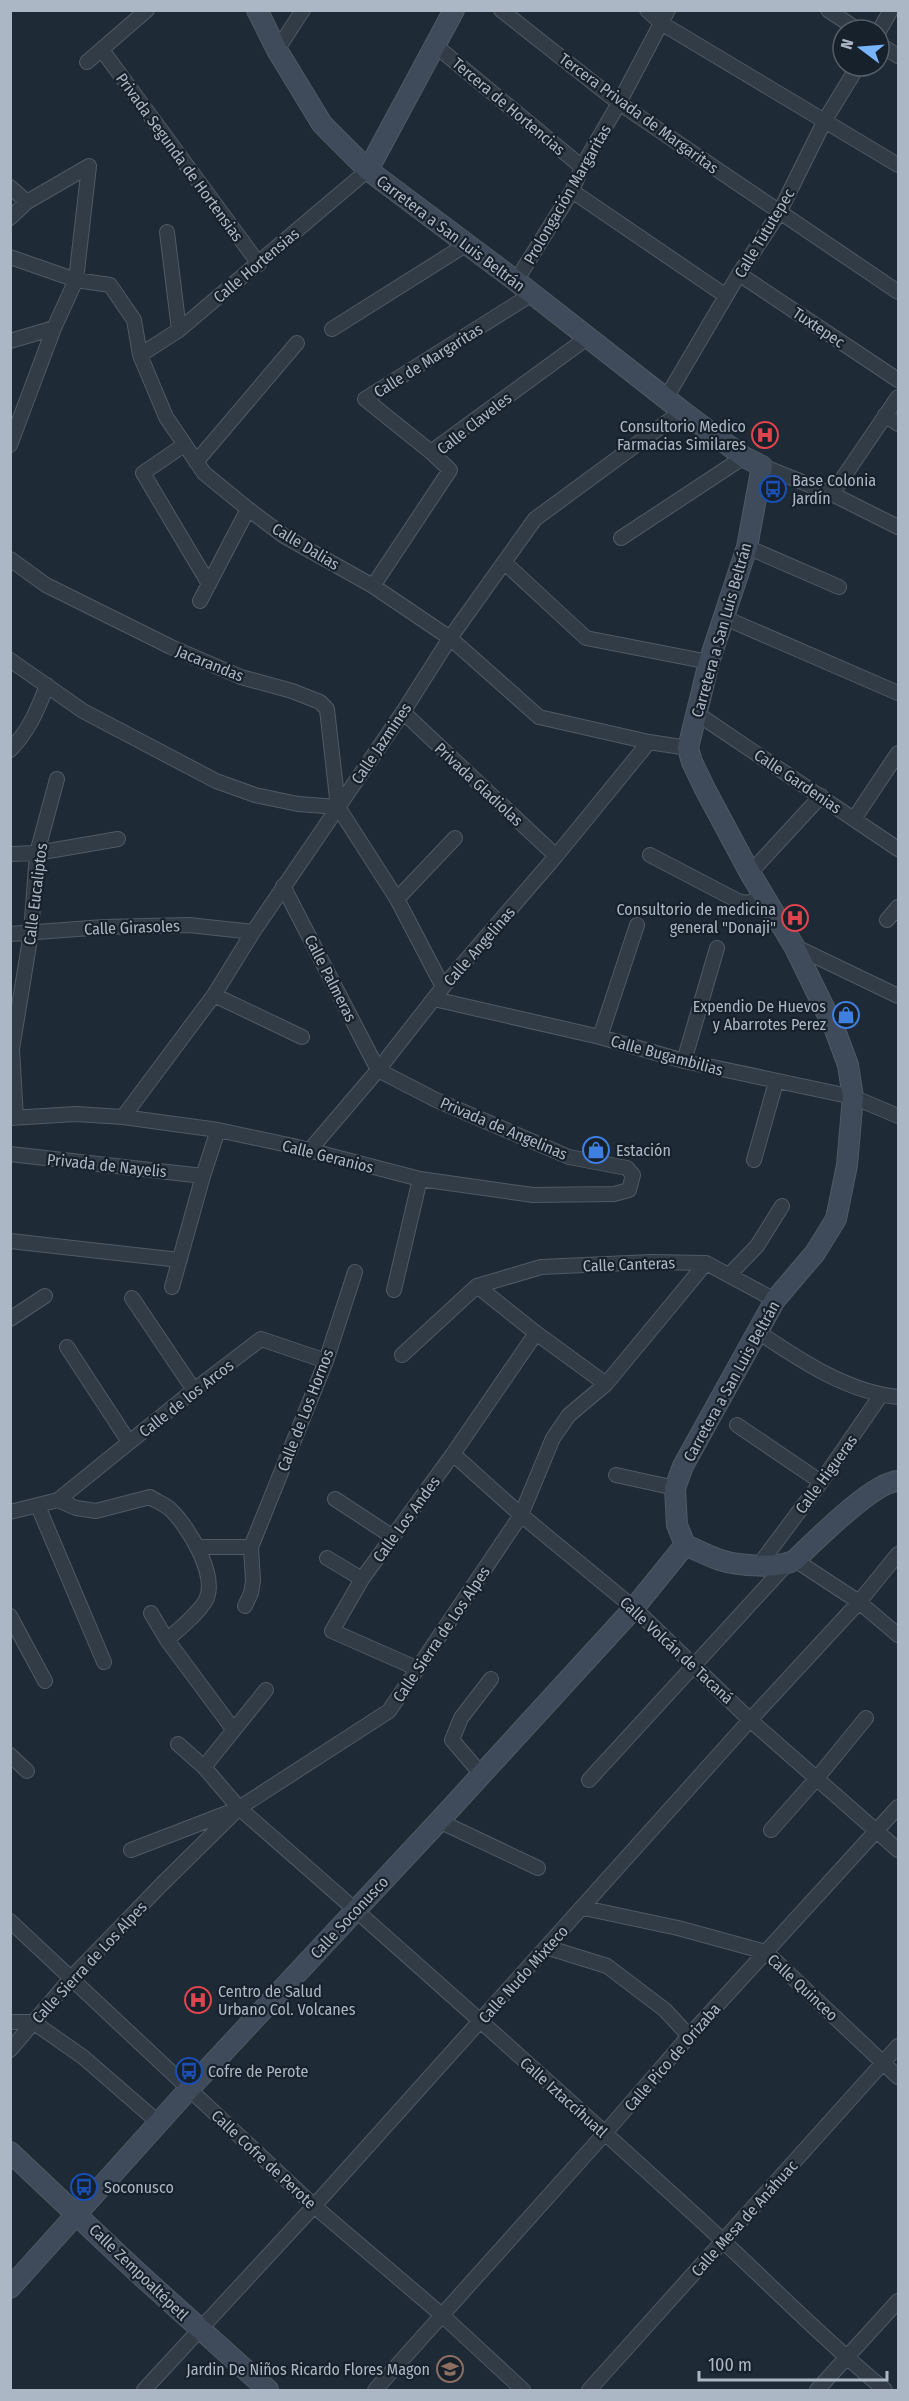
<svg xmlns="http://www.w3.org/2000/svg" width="909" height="2401" viewBox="0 0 909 2401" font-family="'Fira Sans Condensed',sans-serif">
<rect width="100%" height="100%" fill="#1e2a36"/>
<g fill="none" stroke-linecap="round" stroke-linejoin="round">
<defs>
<path id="street" d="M501 10 619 103 898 292
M647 10 661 23 898 165
M828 10 858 30
M879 31 891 10
M879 44 898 56
M436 46 582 167
M102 50 259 264
M277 50 303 10
M87 62 147 10
M10 187 27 202 10 218
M572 191 726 296
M27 202 89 166
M167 232 179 330
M10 257 76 280 110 285 134 320 140 355 166 417 204 473 248 509 284 536 373 586 450 638 539 717 649 742 688 748
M739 274 898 380
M516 281 572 191 582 167 619 103 668 10
M332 329 467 244
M10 341 54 328
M140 355 179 330 368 170
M666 398 739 274 779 213 825 120 858 66
M885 415 898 424
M10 445 54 328 76 280 89 166
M184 445 143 473 209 584
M431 452 365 399 532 294
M196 462 297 343
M762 466 832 494 898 397
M832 494 898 527
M621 538 744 457
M747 547 839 587
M10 559 46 585 171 647 241 677 292 691 320 702 327 709 338 807 397 899 443 987
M505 563 586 638 709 662
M373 586 450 470 431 452 587 338
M200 601 248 509
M725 618 898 693
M10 660 83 711 216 781 255 795 298 804 338 807
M403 712 556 856
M696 713 898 849
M10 750C29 731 38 709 47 685
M854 819 898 753
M10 854 37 853 118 839
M650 855 738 901 747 903 765 898
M750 873 821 796
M397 899 455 838
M887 920 898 907
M10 934 104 927 189 925 253 932
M794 946 898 996
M214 995 302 1037
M434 999 600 1037 684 1061 853 1097 898 1116
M600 1037 637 925
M684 1061 717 948
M123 1117 214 995 253 932 403 712 450 638 535 519 682 411
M10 1118 76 1114 123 1117 218 1130 293 1146 420 1179 533 1195 614 1194 629 1190 633 1175 627 1168 569 1157 436 1100 378 1070 283 886
M16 1118 12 1049 31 933 37 853 57 779
M309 1151 378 1070 443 987 556 856 649 742
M10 1154 203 1176
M754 1160 776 1082
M10 1241 180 1260
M729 1275 757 1246 782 1206
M477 1286 536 1333 606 1384
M172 1287 203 1176 218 1130
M394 1290 420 1179
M132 1298 194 1390
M10 1319 45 1296
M758 1332C800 1360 847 1392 898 1397
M67 1347 129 1442
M402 1355 477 1286 541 1267 651 1262 706 1263 775 1300
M737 1425 821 1482
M453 1454 521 1515 634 1608 750 1720 898 1850
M616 1475 675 1488
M335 1499 393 1537
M58 1500 76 1508 96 1511 150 1497C156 1501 164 1504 170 1509 188 1526 218 1575 206 1600 197 1615 180 1628 167 1640
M38 1506 104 1662
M10 1512 58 1500 194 1390 261 1339 326 1361
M198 1547H251
M327 1558 362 1579
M795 1560 859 1602 898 1635
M759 1565 821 1482 881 1395
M245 1606 251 1593 253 1581 251 1547 326 1361 355 1272
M151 1613 167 1640 233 1729
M10 1616 45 1681
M416 1668 332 1631 362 1579 453 1454 536 1333
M178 1744 204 1767 239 1808C393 1942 545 2078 695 2215 759 2273 818 2335 885 2390
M10 1755 27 1771
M204 1767 266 1690
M482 1775 452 1740 461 1718 491 1679
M589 1780 786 1565
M439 1821 538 1868
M771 1830 817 1778 866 1718
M131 1850 235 1810
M584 1908 678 1928 766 1952 898 2077
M10 1921 314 2206 443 2316 523 2390
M546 1947 607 1966 665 2010 689 2036
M10 2022H33L83 2057 159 2123
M10 2050 72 1977 161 1885 239 1808 389 1711 521 1515 553 1438 569 1415 606 1384 706 1263
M144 2390 314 2206 750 1720 859 1602 898 1554
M375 2390 605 2133 689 2036 898 1807
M589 2390 898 2046
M817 2390 898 2301"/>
<path id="secondary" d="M257 10 277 50 322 124 368 170 516 281 682 411 744 457 762 466 747 547 709 662 688 748 692 762 705 789 750 873 794 946 835 1030 848 1065 853 1097 847 1165 836 1219 815 1253 775 1300 683 1466 675 1488 677 1525 685 1545C697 1550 708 1556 720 1560 739 1566 779 1569 795 1560 815 1541 873 1482 898 1481
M368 170 454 10
M10 2152 137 2272 268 2390
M10 2288 189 2089 439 1821 634 1608 685 1545"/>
</defs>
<!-- street casing -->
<use href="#street" stroke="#4f5a65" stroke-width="16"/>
<!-- secondary casing -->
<use href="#secondary" stroke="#4f5a65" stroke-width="22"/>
<!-- street -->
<use href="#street" stroke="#323c47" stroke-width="14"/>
<!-- secondary -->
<use href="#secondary" stroke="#3f4b5a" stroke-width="20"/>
</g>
<!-- icons -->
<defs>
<symbol id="hospital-ring" viewBox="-11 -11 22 22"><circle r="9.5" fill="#17212b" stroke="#e0444e" stroke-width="1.5"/><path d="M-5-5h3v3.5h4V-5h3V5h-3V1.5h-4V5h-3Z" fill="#e0444e"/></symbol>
<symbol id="bus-ring" viewBox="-11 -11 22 22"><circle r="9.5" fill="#17212b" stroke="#1a4fb4" stroke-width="1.5"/><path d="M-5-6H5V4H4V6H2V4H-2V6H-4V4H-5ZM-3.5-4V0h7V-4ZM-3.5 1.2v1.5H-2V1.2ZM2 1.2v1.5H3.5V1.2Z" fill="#1a4fb4"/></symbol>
<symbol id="shop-ring" viewBox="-11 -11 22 22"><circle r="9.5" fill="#17212b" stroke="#3f7fe0" stroke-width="1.5"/><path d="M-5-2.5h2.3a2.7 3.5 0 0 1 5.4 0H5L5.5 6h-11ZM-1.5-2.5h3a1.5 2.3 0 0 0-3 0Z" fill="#3f7fe0"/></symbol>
<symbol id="school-ring" viewBox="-11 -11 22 22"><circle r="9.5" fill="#17212b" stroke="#8d6e63" stroke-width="1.5"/><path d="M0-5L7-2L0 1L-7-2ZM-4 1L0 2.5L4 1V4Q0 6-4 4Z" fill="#8d6e63"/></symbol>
</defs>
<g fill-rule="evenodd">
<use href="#hospital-ring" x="750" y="420" width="30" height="30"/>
<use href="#bus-ring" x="758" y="474" width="30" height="30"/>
<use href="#hospital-ring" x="780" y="903" width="30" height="30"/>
<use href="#shop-ring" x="831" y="1000" width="30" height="30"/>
<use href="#shop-ring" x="581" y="1135" width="30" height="30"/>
<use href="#hospital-ring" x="183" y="1985" width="30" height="30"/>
<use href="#bus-ring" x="174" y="2056" width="30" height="30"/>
<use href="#bus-ring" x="69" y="2172" width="30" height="30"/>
<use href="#school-ring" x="435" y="2354" width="30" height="30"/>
</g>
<g text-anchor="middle" stroke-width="4.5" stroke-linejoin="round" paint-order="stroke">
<!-- street labels -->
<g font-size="16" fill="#abb7c4" stroke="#17212b">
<text transform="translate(509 106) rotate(40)" y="6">Tercera de Hortencias</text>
<text transform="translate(639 113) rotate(36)" y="6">Tercera Privada de Margaritas</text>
<text transform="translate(180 157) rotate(54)" y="6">Privada Segunda de Hortensias</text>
<text transform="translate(567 194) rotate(-60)" y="6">Prolongación Margaritas</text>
<text transform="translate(451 233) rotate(37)" y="6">Carretera a San Luis Beltrán</text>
<text transform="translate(764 233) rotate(-59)" y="6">Calle Tututepec</text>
<text transform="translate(256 265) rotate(-40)" y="6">Calle Hortensias</text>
<text transform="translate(819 327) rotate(34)" y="6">Tuxtepec</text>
<text transform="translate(428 360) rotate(-32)" y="6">Calle de Margaritas</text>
<text transform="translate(474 423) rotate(-38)" y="6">Calle Claveles</text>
<text transform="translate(306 546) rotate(31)" y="6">Calle Dalias</text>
<text transform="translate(721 630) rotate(-74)" y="6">Carretera a San Luis Beltrán</text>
<text transform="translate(210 663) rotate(22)" y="6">Jacarandas</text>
<text transform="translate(381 743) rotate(-56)" y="6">Calle Jazmines</text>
<text transform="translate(798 781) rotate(34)" y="6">Calle Gardenias</text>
<text transform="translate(479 784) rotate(43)" y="6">Privada Gladiolas</text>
<text transform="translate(35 894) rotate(-83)" y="6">Calle Eucaliptos</text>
<text transform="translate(132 927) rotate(-2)" y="6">Calle Girasoles</text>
<text transform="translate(479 946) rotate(-49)" y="6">Calle Angelinas</text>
<text transform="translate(331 978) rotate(63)" y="6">Calle Palmeras</text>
<text transform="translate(667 1055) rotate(15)" y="6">Calle Bugambilias</text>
<text transform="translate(504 1128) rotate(23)" y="6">Privada de Angelinas</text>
<text transform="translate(328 1156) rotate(14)" y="6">Calle Geranios</text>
<text transform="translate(107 1165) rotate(6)" y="6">Privada de Nayelis</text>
<text transform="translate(629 1264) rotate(-2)" y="6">Calle Canteras</text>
<text transform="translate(731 1381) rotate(-61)" y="6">Carretera a San Luis Beltrán</text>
<text transform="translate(186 1398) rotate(-38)" y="6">Calle de los Arcos</text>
<text transform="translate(305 1410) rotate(-69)" y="6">Calle de Los Hornos</text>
<text transform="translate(826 1474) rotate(-54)" y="6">Calle Higueras</text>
<text transform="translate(406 1519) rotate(-54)" y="6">Calle Los Andes</text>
<text transform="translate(441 1634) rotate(-56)" y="6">Calle Sierra de Los Alpes</text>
<text transform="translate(677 1650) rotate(43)" y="6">Calle Volcán de Tacaná</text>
<text transform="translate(349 1917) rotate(-47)" y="6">Calle Soconusco</text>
<text transform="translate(89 1962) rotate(-47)" y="6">Calle Sierra de Los Alpes</text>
<text transform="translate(523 1974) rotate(-48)" y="6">Calle Nudo Mixteco</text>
<text transform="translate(803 1987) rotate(43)" y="6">Calle Quinceo</text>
<text transform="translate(672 2057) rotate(-49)" y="6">Calle Pico de Orizaba</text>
<text transform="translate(564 2097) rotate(42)" y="6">Calle Iztaccíhuatl</text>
<text transform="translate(264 2159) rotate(43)" y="6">Calle Cofre de Perote</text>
<text transform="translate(744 2218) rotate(-48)" y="6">Calle Mesa de Anáhuac</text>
<text transform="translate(139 2272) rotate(44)" y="6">Calle Zempoaltépetl</text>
</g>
<!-- poi labels -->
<g font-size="16" fill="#abb7c4" stroke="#17212b" text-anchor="start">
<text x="746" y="432" text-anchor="end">Consultorio Medico<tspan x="746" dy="18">Farmacias Similares</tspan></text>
<text x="792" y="486">Base Colonia<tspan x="792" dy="18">Jardín</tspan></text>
<text x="776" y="915" text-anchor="end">Consultorio de medicina<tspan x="776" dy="18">general "Donaji"</tspan></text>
<text x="826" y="1012" text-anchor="end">Expendio De Huevos<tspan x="826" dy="18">y Abarrotes Perez</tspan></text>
<text x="616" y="1156">Estación</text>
<text x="218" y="1997">Centro de Salud<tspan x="218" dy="18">Urbano Col. Volcanes</tspan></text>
<text x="208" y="2077">Cofre de Perote</text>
<text x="104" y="2193">Soconusco</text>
<text x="430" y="2375" text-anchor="end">Jardin De Niños Ricardo Flores Magon</text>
</g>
</g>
<!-- border -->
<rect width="909" height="2401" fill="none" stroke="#abb7c4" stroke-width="24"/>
<!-- north arrow -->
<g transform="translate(861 48) rotate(286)"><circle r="28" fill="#17212b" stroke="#525d68" stroke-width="1.5"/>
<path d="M0-4.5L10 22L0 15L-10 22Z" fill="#79b5fc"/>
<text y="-9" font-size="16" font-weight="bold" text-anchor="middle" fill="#abb7c4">N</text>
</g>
<!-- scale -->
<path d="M699 2371v9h188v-9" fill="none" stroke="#abb7c4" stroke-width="3"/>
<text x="708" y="2371" font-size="18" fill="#abb7c4" stroke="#17212b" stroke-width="4.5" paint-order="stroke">100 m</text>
</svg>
